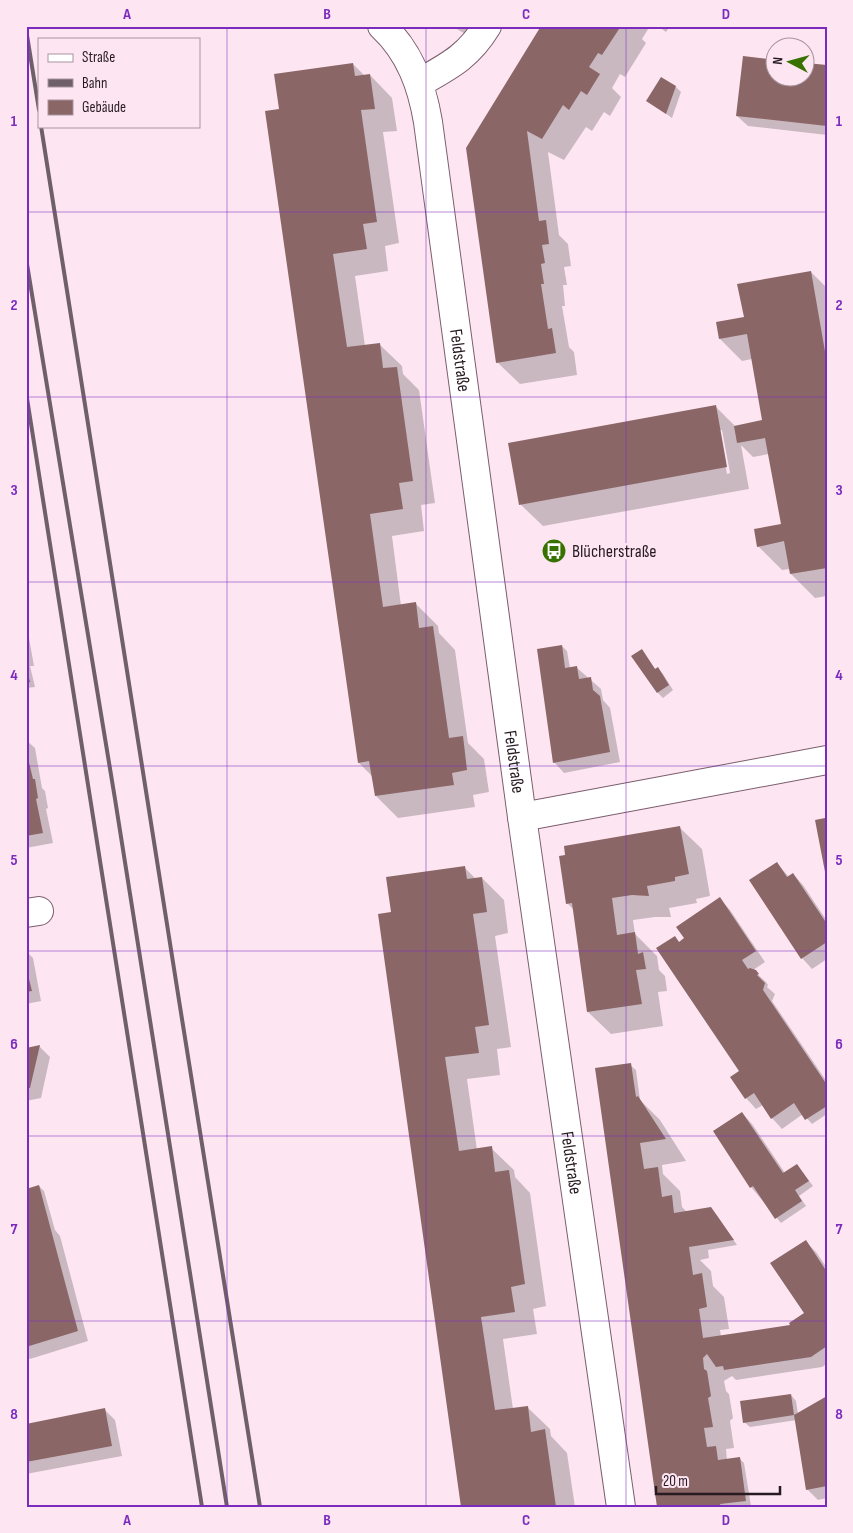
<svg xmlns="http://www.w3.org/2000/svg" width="853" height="1533" viewBox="0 0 853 1533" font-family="'Sofia Sans Condensed',sans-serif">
<rect width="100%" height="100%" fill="#fde6f2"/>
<!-- shadow -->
<path fill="#0003" fill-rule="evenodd" d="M452 26H477L470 37Z
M543 26H650L642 39 646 43 625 77 620 74 612 88 621 97 610 116 604 112 592 131 586 127 564 160 548 152 559 235 568 244 571 266 564 267 567 285H563L565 306H562L569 347 574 352 577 375 520 384 497 362 468 148Z
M658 26H670L666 32Z
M353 64 365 76 370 75 392 98 397 131 383 132 399 243 385 246 388 271 355 276 365 346 379 344 402 366 403 374 419 390 435 503 421 505 424 531 392 536 401 606 415 603 438 626 439 633 455 650 468 743 484 759 489 792 473 795 475 807 398 818 376 796 373 777 359 763 280 110Z
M806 64 827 67V135L748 126 737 116 776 78H806Z
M676 87 681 92 672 118 648 101Z
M811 272 827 288V596L815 598 791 574 790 569 782 570 758 546 783 525 769 454 753 457 741 445 749 489 543 526 520 504 716 407 736 427 764 421 752 359 742 361 720 339 745 318ZM720 430H722L730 473 727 474Z
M26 621 34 666H30L35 687 26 688Z
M562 646 567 651 570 668 576 667 601 689 603 700 610 708 620 762 564 773 554 762Z
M642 651 656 670 658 669 663 674 673 690 663 698 658 693Z
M26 740 35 748 42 788 45 791 48 808 46 809 53 843 26 848Z
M679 827 702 849 710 896 696 899 697 903 669 908 671 917H655L633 920 635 934 657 956 659 970 665 976 667 991 658 992 663 1026 611 1034 588 1012 574 910 567 903Z
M777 863 789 877 793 874 803 885 827 921V959L812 969 802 958 750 880Z
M465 868 476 879 482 878 504 900 508 933 495 936 511 1047 497 1049 500 1075 467 1079 477 1150 491 1148 514 1170 515 1177 530 1193 546 1306 533 1309 537 1334 503 1339 513 1409 527 1407 550 1429 551 1436 567 1453 575 1507H462L392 913Z
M720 899 730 910 765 962 753 970 766 982 768 985 767 987 775 994 772 1001 827 1082V1114L812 1124 803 1114 782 1129 772 1118 763 1105 756 1109 746 1098 741 1071 674 937 680 943Z
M26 951 33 958 41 1001 26 1004Z
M39 1046 50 1057 41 1098 26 1101V1049Z
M630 1065 636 1070 640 1100 660 1120 686 1161 662 1165 663 1174 680 1191 682 1207 687 1212 716 1214 737 1245 708 1250 709 1258 700 1260 711 1271 713 1286 724 1297 729 1329 720 1330 721 1337 792 1326 805 1314 806 1242 816 1252 827 1268V1364L822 1367 736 1380 732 1376 724 1381 726 1391 729 1394 733 1418 730 1421 734 1448 726 1449 727 1460 739 1458 744 1463 751 1506 659 1507Z
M742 1113 752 1124 785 1173 797 1165 813 1186 799 1196 806 1206 781 1223 751 1187Z
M39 1186 44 1191 55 1230 60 1236 88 1341 30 1359 26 1356V1191Z
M791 1395 796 1401 798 1414 827 1397V1498L818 1500 807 1489 797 1420 750 1427 744 1422Z
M105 1410 115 1420 122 1456 26 1474V1425Z"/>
<!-- building -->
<path fill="#8a6667" d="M541 26H621L602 55 598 53 589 67 600 74 587 95 581 91 569 110 563 105 542 139 527 131 539 221 546 220 549 244 542 245 545 263 541 264 544 284H541L548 329 552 328 556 353 496 363 466 148Z
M743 56 776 60V78H806V63L827 65V126L736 116Z
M353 63 355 76 370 74 375 109 361 110 377 222 363 224 367 249 333 254 347 347 380 343 383 368 397 367 413 481 399 483 403 509 370 514 383 607 416 602 419 628 433 626 449 738 463 736 467 770 452 773 454 785 375 796 369 761 358 763 265 111 279 109 274 74Z
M661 77 676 86 666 114 646 101Z
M811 271 827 363V568L790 574 784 541 757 547 754 529 781 524 765 438 737 443 734 426 762 420 747 334 719 339 716 322 744 317 737 284Z
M716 405 727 467 519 505 508 443Z
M562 645 565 668 577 666 579 679 591 677 593 690 600 696 610 752 553 763 537 649Z
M642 649 655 669 658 667 669 685 657 693 631 656Z
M26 667 30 682 26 683Z
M26 750 33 779H35L38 798 36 799 43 833 26 836Z
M827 814V877H826L815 820 825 818Z
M680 826 689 874 675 877V881L647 886 649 896 632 895 612 898 617 935 635 932 638 954 643 952 646 969 636 970 642 1004 587 1012 572 903 566 904 559 856 565 855 564 846Z
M777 862 787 877 793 873 827 924V942L801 959 749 880Z
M465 866 467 879 482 877 487 912 473 914 489 1025 475 1027 479 1053 445 1057 459 1151 492 1146 495 1172 509 1170 525 1284 511 1287 515 1312 481 1317 495 1410 528 1406 531 1432 545 1429 556 1507H461L378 914 391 912 386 877Z
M720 897 756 951 742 960 748 969 750 968 756 970 759 974 757 975 765 983 763 990 827 1085V1106L805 1120 794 1103 771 1119 754 1093 745 1099 730 1077 739 1071 656 948 675 936 679 942 684 938 676 927Z
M26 967 32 991 26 992Z
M40 1045 30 1088 26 1089V1048Z
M631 1063 636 1097 638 1096 666 1139 640 1143 644 1169 658 1167 662 1197 672 1195 674 1213 711 1207 734 1240 689 1247 693 1275 702 1273 707 1307 699 1309 703 1338 790 1325 789 1323 804 1313 770 1263 806 1240 827 1272V1346L811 1357 724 1370 723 1366 716 1367 707 1354 703 1358 704 1369 707 1371 711 1396 708 1398 713 1427 704 1428 707 1447 716 1446 718 1460 740 1457 746 1501 720 1504 721 1507H657L595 1068Z
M742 1112 783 1173 797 1164 809 1181 795 1190 802 1201 775 1219 753 1186 750 1188 713 1131Z
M39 1185 78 1331 26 1347V1189Z
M791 1394 794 1415 743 1423 740 1401Z
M827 1396V1486L806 1490 794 1415Z
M105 1408 112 1446 26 1462V1424Z"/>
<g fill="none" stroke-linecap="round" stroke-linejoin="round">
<defs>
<g id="minor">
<path id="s1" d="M382 26C410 52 422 86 428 122L522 817 621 1507"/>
<path d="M419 83C449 66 468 57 487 26"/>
<path d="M522 817 827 760"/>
<path d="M26 913 39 911"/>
</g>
</defs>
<!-- minor casing -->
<use href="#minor" stroke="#7c5d6e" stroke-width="30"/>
<!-- minor -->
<use href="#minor" stroke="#fff" stroke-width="28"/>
<!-- rail -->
<path stroke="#6f5f68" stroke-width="4" d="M26 29 39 110
M41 126C115 586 185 1047 260 1507
M26 258 115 799 227 1507
M26 392 202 1507"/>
</g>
<!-- grid -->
<path fill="none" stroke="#7b2cbf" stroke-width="1" stroke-opacity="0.55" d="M227 26V1507M426 26V1507M626 26V1507M26 212H827M26 397H827M26 582H827M26 766H827M26 951H827M26 1136H827M26 1321H827"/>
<!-- icons -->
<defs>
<symbol id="bus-disc" viewBox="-11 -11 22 22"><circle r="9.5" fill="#377201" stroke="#fde6f2"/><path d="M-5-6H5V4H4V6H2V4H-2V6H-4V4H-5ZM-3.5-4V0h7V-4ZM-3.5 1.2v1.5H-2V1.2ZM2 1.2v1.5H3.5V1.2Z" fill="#fff"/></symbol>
</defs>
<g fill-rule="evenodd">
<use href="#bus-disc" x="540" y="537" width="28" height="28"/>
</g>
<g text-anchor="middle" stroke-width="5" stroke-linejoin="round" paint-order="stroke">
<!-- street labels -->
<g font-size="18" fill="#271a21" stroke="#fde6f2">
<text dy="6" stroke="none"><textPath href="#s1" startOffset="349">Feldstraße</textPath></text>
<text dy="6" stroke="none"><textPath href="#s1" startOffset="754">Feldstraße</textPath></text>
<text dy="6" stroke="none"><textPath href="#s1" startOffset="1159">Feldstraße</textPath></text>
</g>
<!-- poi labels -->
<g font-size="18" fill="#271a21" stroke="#fde6f2" text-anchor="start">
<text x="572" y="557">Blücherstraße</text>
</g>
</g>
<!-- border -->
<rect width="853" height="1533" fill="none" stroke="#fde6f2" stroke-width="55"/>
<!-- legend -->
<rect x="38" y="38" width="162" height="90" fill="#fde6f2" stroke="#a7949e"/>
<rect x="48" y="54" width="25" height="8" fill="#ffffff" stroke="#a7949e"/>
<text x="82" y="62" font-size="15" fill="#271a21">Straße</text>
<rect x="48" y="79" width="25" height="8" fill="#6f5f68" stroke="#a7949e"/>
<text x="82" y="88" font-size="15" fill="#271a21">Bahn</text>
<rect x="48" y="100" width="25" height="15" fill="#8a6667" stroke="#a7949e"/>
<text x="82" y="112" font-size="15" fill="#271a21">Gebäude</text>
<!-- north arrow -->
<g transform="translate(790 62) rotate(276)"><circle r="24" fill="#fde6f2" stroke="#a7949e"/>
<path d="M0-4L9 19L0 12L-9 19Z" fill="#377201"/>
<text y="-8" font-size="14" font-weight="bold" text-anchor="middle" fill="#271a21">N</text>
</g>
<!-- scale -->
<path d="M656 1486v8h124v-8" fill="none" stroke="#271a21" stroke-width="2.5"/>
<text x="663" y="1486" font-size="15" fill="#271a21" stroke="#fde6f2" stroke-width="4" paint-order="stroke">20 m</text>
<rect x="28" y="28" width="798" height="1478" fill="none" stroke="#7b2cbf" stroke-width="2"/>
<g font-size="16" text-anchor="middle" font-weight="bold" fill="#7b2cbf">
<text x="127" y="19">A</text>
<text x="327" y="19">B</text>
<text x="526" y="19">C</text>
<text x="726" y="19">D</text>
<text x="14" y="126">1</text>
<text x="839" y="126">1</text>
<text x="14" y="310">2</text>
<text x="839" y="310">2</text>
<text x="14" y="495">3</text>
<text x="839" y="495">3</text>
<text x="14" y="680">4</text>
<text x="839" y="680">4</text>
<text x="14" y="865">5</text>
<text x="839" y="865">5</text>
<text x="14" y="1049">6</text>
<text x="839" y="1049">6</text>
<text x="14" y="1234">7</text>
<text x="839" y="1234">7</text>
<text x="14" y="1419">8</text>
<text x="839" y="1419">8</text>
<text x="127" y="1525">A</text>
<text x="327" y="1525">B</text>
<text x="526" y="1525">C</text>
<text x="726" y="1525">D</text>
</g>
</svg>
